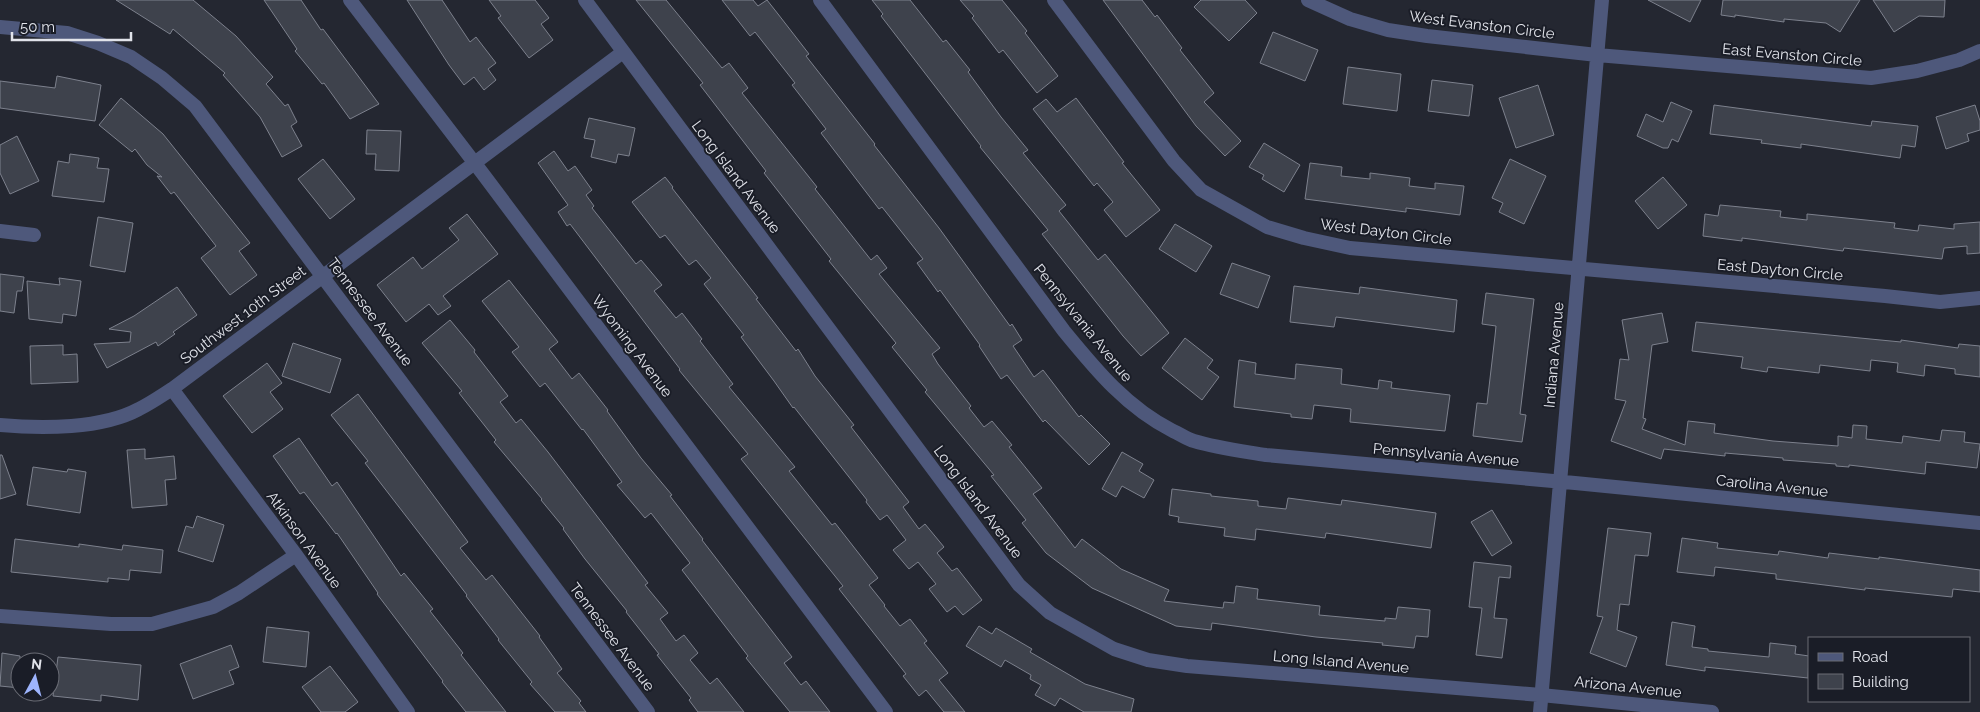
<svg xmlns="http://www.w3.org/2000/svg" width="1980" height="712" viewBox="0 0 1980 712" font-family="Raleway,sans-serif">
<rect width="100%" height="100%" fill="#242731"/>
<!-- building -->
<path fill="#3e424c" stroke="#7d818d" d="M116 0H193L236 36 273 77 266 84 285 106 288 104 297 122 291 126 302 146 282 157 260 117 223 75 225 73 173 29 170 34Z
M264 0H301L321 30 323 29 379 104 350 119 324 83 322 84 295 51 297 49Z
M407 0H442L470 42 476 37 496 63 488 69 496 80 484 90 474 77 464 85 449 65Z
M489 0H535L549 18 541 24 553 40 529 58 498 18 501 16Z
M636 0H666L722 68 729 63 748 88 742 93 817 187 815 189 871 260 877 255 887 268 879 274 940 348 932 354 938 364 971 406 969 408 984 427 992 421 1012 445 1009 447 1042 488 1033 494 1075 548 1082 539 1121 569 1169 590 1164 601 1223 608 1224 602 1234 603 1236 586 1258 589 1257 599 1320 606 1319 615 1385 621V618L1396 619 1398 607 1430 610 1428 637 1416 636 1414 648 1382 645 1383 643 1316 637 1212 623 1211 630 1176 626 1092 588 1046 553 1022 523 1026 520 991 476 994 475 925 392 927 390 892 347 896 343 829 261 831 259 764 173 766 171 700 85 703 83Z
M722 0H753L758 6 767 0 778 14 809 54 806 56 875 144 874 145 939 228 1010 326 1012 324 1022 340 1013 346 1034 377 1043 370 1079 417 1081 415 1110 444 1089 465 1045 420 1043 422 1007 375 1001 379 979 346 980 345 940 290 938 292 917 263 923 259 882 207 879 209 821 133 826 129 792 85 795 83 755 32 750 36Z
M872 0H910L943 42 946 40 970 70 968 72 1001 117 1028 150 1023 153 1066 205 1059 211 1098 260 1105 254 1169 333 1141 356 1123 336 1042 234 1048 230 980 147 981 146 881 16 883 14Z
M960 0H1002L1027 31 1025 33 1058 76 1037 93 1003 50 999 53 972 18 974 16Z
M1103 0H1142L1155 17 1157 15 1182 48 1180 50 1214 93 1204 102 1241 141 1225 156 1196 126Z
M1201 0H1245L1257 13 1229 41 1194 7Z
M1648 0H1701L1690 22Z
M1723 0H1860L1840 32 1826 23 1784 19V22L1735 15V17L1721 15Z
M1873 0H1945L1944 17 1919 16 1894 32Z
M1273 32 1318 50 1305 81 1260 63Z
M1348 67 1401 74 1397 111 1343 104Z
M57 76 101 85 95 121 0 108V81L55 88Z
M1432 80 1473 85 1469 116 1428 111Z
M1538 85 1554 135 1516 148 1499 98Z
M121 98 163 134 250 243 239 251 257 275 230 295 201 258 216 246 174 192 171 194 157 176 162 177 147 165 135 149 132 152 99 125Z
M1076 98 1124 162 1122 163 1160 210 1126 237 1104 210 1113 202 1097 183 1094 186 1033 109 1046 99 1057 112Z
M1671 102 1692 111 1678 142 1672 139 1668 148H1663L1637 136 1646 114 1663 122Z
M1714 105 1871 126 1872 121 1918 126 1915 147 1902 145 1900 158 1801 144V148L1761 143 1762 140 1710 134Z
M1975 105 1980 121V130L1967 134 1969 141 1946 149 1936 117Z
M589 118 635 128 629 156 618 154 616 163 591 157 595 140 584 138Z
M367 130 401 131 399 171 375 170 376 154H366Z
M17 136 39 181 10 194 0 173V145Z
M1264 143 1300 165 1284 192 1262 179 1264 175 1249 167Z
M554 151 568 171 575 166 592 190 586 195 594 206 592 208 636 264 641 260 662 285 654 291 676 318 682 313 702 339 700 341 733 384 729 387 795 467 789 471 832 525 835 523 878 578 869 585 885 605 884 606 900 626 910 619 927 641 924 643 948 673 939 680 965 712H944L926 690 919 696 903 676 906 674 839 589 843 586 741 459 748 454 679 370 680 369 570 224 567 226 558 212 568 205 538 163Z
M70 154 99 158 97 168 109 169 104 202 52 196 58 161 69 163Z
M323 159 355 199 330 219 298 179Z
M1510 159 1546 176 1524 224 1499 212 1503 203 1492 198Z
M1310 163 1342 167 1341 176 1370 179V173L1410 178 1409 186 1435 189V183L1464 186 1460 215 1406 208V212L1305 199Z
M665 177 673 187 672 188 758 298 756 299 796 351 798 349 815 376 854 425 851 427 909 502 903 507 919 529 925 524 944 547 937 553 952 571 957 568 982 600 963 615 955 606 947 612 929 589 936 584 918 562 909 569 893 550 906 540 887 515 880 520 866 502 867 500 794 407 793 408 774 381 741 337 744 335 704 284 711 278 696 260 689 265 665 235 660 238 632 202Z
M1663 177 1687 205 1658 229 1635 201Z
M1720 205 1781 211 1780 217 1807 220V214L1895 223 1894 228 1918 231 1919 225 1954 229V224L1980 222V253L1967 254V246L1944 248 1942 259 1844 248 1843 251 1742 238V241L1703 236 1705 214 1718 216Z
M467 214 498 254 443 296 451 306 438 315 429 304 406 322 377 285 413 257 422 269 459 240 449 228Z
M98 217 133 223 125 272 90 266Z
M1175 224 1212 246 1196 272 1159 249Z
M1232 263 1270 276 1258 308 1220 294Z
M0 274 24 277 22 291H17L14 313 0 311Z
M59 278 81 281 76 316 63 314 62 323 29 319 27 281 60 285Z
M509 280 558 342 549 349 572 379 579 373 608 410 607 411 641 458 672 495 670 496 703 539 702 540 792 657 784 663 801 685 806 681 830 712H790L746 658 748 656 682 570 690 563 651 513 645 518 617 485 622 482 583 429 582 430 545 383 540 387 512 352 519 347 482 301Z
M1294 286 1359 294 1360 287 1457 300 1454 332 1336 317 1334 327 1290 322Z
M177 287 197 315 173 332 175 334 158 346 156 342 107 368 94 344 130 342 131 332 109 329 134 316Z
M1486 293 1534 299 1520 414 1526 415 1522 442 1473 436 1477 403 1487 404 1495 336 1496 326 1482 324Z
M1662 313 1668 342 1652 345 1643 418 1646 419 1642 429 1685 445 1688 421 1715 424 1714 433 1773 441 1838 446V436L1852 438 1853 425 1867 426 1866 439 1902 443 1903 436 1940 441 1942 430 1965 432 1964 442 1980 444 1977 468 1926 462 1925 474 1849 465V467L1836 466V464L1783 460V458L1725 453V456L1664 449 1661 459 1611 441 1626 401 1615 399 1620 359 1629 360 1622 320Z
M450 320 475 350 474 352 508 396 500 402 516 423 521 419 548 452 648 583 645 585 668 613 660 619 676 641 684 635 698 653 690 660 710 684 717 678 744 712H698L689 700 691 698 657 655 659 654 626 612 627 611 585 559 563 529 564 528 541 500 542 499 494 442 496 440 459 393 462 391 422 343Z
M1696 322 1901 342V340L1958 348 1959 344 1980 346V377L1955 374V369L1925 365 1924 376 1897 372 1898 363 1871 360 1870 371 1820 365 1819 373 1768 367 1767 372 1741 368 1743 357 1692 351Z
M1185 338 1213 360 1207 368 1219 377 1202 400 1162 368Z
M293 343 341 359 330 393 282 376Z
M63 345V355L77 354 78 382 31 384 30 346Z
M1239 360 1256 363 1255 374 1295 379 1296 364 1342 369 1341 384 1378 389 1379 380 1392 382 1391 388 1450 395 1445 431 1350 422 1351 409 1314 405 1312 419 1291 417V414L1234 407Z
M267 363 282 383 270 392 283 409 252 433 223 396Z
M358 394 468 542 460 548 486 580 492 575 540 636 539 637 562 669 557 673 581 701 579 703 586 712H555L530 684 532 682 498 640 499 639 466 596 467 595 365 463 368 461 331 415Z
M299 438 332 486 337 482 401 576 404 573 433 609 430 611 463 653 461 655 506 712H466L442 682 443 681 377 594 378 593 337 533 336 534 304 492 300 494 273 456Z
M145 449V459L174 456 176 479 165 480 167 505 132 508 127 450Z
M1122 452 1143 464 1139 471 1154 480 1144 498 1122 486 1116 497 1102 489Z
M0 455H2L16 494 0 499Z
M33 467 67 472 68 469 86 472 80 513 27 505Z
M1172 489 1211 494V496L1258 501V506L1286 509 1288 498 1341 505 1342 500 1436 513 1431 548 1326 533 1325 538 1256 529 1255 540 1224 536 1225 528 1178 522 1179 517 1169 515Z
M1492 510 1512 543 1492 556 1471 522Z
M197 516 224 525 213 562 178 551 186 526 193 528Z
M1608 528 1651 533 1648 556 1635 555 1629 605 1620 604 1617 630 1637 637 1626 667 1590 653 1603 617 1597 616Z
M1682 538 1718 543 1717 548 1778 555 1779 551 1828 558 1829 553 1879 559V557L1980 570V592L1953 589 1952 597 1865 588V590L1776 579V574L1715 567 1714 576 1677 572Z
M15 539 79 547V544L122 550 123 545 163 550 161 573 130 570 129 580 108 578V582L11 572Z
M1474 562 1511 566 1510 578 1499 577 1494 618 1507 619 1502 658 1476 655 1482 608 1469 607Z
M1672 622 1695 626 1692 647 1708 649V651L1769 657 1770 643 1796 646 1795 654 1809 656 1808 678 1705 667V671L1666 665Z
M979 626 992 634 996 628 1032 649 1030 652 1085 684 1134 699 1131 712H1084L1060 698 1055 706 1035 695 1041 685 1030 679 1031 675 1005 660 1001 667 966 646Z
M267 627 309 632 306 667 263 662Z
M231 645 239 667 229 671 234 684 193 699 180 664Z
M2 653 20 656V688L0 686Z
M58 657 141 665 138 700 101 695V701L53 696Z
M330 666 358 702 345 712H321L302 687Z"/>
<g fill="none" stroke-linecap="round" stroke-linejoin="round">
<!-- minor -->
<path stroke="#4e587b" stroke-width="14" d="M350 0 483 174 886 712
M585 0 1019 585 1050 613 1114 649 1148 660 1187 666 1541 695 1712 712
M820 0 1064 331C1096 370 1127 408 1173 431 1180 434 1187 439 1194 441 1217 448 1242 451 1266 455L1575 483 1980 523
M1054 0 1174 161 1201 190 1267 227 1304 238 1350 248 1885 296 1940 302 1980 298
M1308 0 1350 19 1388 30 1427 36 1597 55 1871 78 1917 71 1959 60 1980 51
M0 27 67 33 98 43 131 57 162 78 195 106 648 712
M0 231 34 235
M172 389 296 555 408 712
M0 425C42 429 102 429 139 409 151 403 161 396 172 389L623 52
M0 616 111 624H152L213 607 239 593 296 555
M1540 712 1602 0"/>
</g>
<g text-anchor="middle" stroke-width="4" stroke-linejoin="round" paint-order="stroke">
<!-- street labels -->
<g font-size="15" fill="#e1e3ea" stroke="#1a1d27">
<text transform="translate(1482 25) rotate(7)" y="5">West Evanston Circle</text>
<text transform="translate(1792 55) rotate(5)" y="5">East Evanston Circle</text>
<text transform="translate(736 177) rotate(53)" y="5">Long Island Avenue</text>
<text transform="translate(1386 232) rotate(7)" y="5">West Dayton Circle</text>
<text transform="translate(1780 270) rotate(5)" y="5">East Dayton Circle</text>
<text transform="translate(370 312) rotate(53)" y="5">Tennessee Avenue</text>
<text transform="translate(243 315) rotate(-37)" y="5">Southwest 10th Street</text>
<text transform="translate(1083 323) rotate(51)" y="5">Pennsylvania Avenue</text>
<text transform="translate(632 346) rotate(53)" y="5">Wyoming Avenue</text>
<text transform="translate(1554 355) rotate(-85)" y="5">Indiana Avenue</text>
<text transform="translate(1446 455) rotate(5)" y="5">Pennsylvania Avenue</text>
<text transform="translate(1772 486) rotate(6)" y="5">Carolina Avenue</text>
<text transform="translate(978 502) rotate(53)" y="5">Long Island Avenue</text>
<text transform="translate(304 540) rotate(54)" y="5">Atkinson Avenue</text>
<text transform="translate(612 637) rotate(53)" y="5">Tennessee Avenue</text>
<text transform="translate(1341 662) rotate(5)" y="5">Long Island Avenue</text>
<text transform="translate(1628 687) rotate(6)" y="5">Arizona Avenue</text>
</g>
</g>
<!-- legend -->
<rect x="1808" y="637" width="162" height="65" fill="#1a1d27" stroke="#6a6c75"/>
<rect x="1818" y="653" width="25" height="8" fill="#4e587b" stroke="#6a6c75"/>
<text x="1852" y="662" font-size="15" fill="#e1e3ea">Road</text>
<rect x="1818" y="674" width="25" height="15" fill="#3e424c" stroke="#6a6c75"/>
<text x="1852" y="687" font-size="15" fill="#e1e3ea">Building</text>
<!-- north arrow -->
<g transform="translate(35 677) rotate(7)"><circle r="24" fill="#1a1d27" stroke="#6a6c75"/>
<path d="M0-4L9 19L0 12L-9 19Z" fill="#9db4fd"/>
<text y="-8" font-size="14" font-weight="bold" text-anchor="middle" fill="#e1e3ea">N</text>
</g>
<!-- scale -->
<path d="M12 32v8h119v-8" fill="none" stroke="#e1e3ea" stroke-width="2.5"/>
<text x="20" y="32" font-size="15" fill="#e1e3ea" stroke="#1a1d27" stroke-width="4" paint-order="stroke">50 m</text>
</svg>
